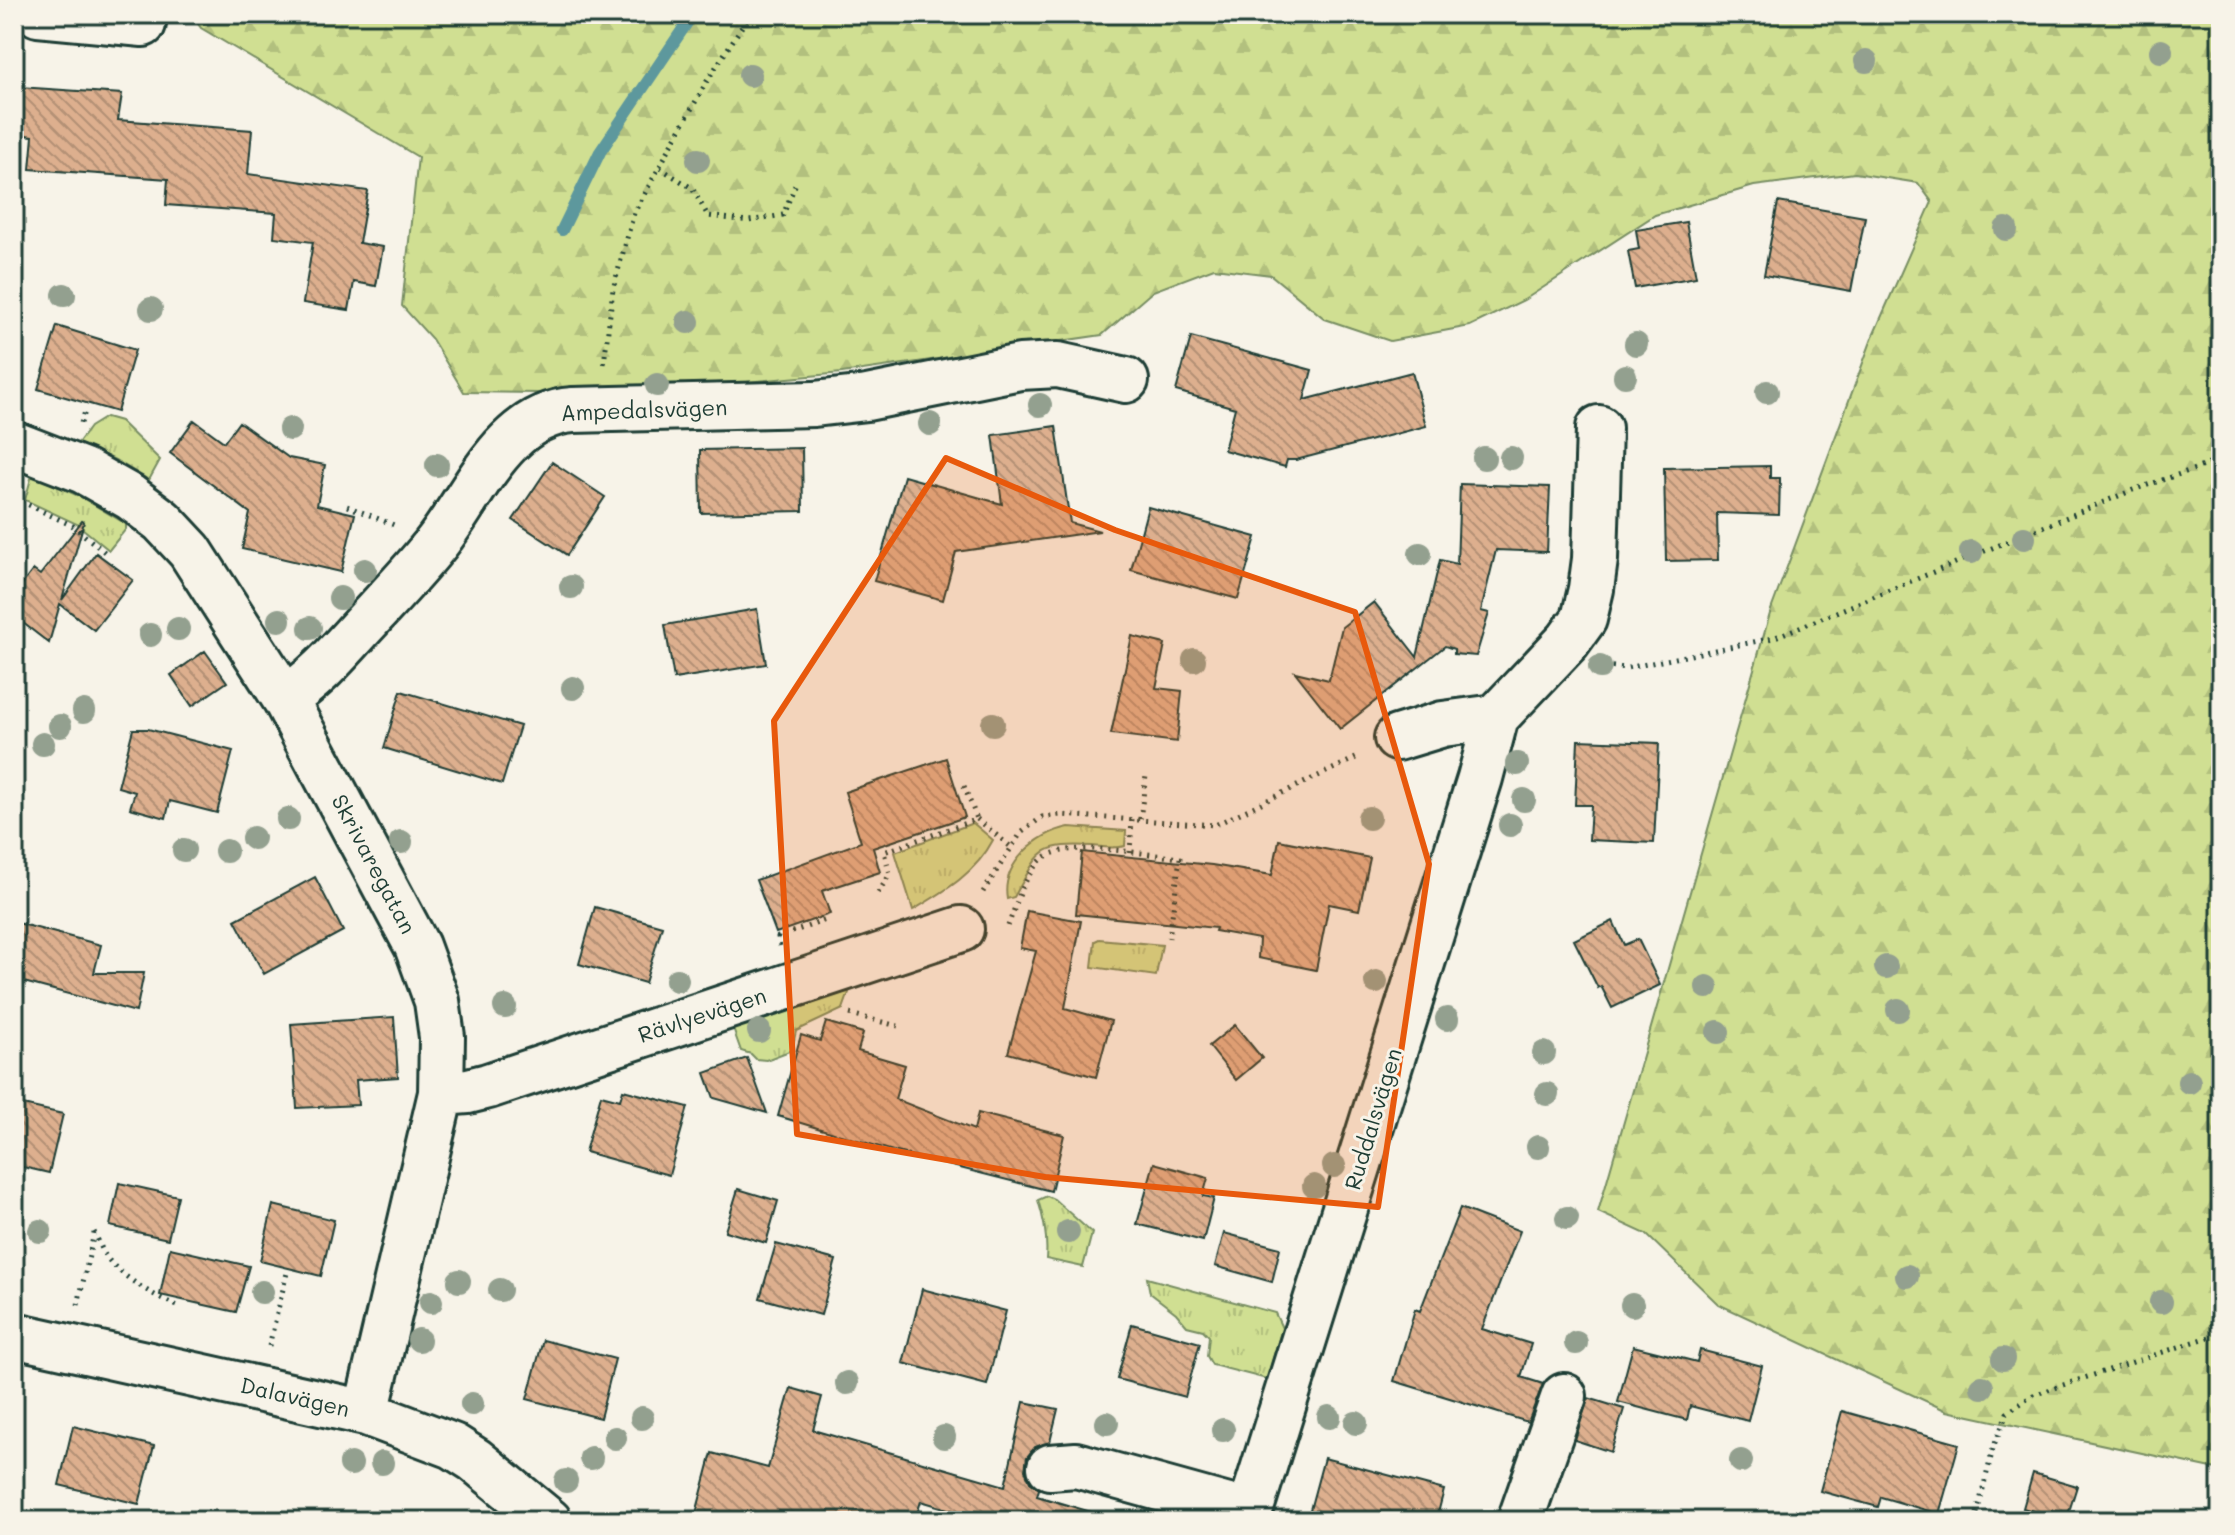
<svg xmlns="http://www.w3.org/2000/svg" width="2235" height="1535" viewBox="0 0 2235 1535" font-family="Mali,sans-serif">
<defs>
<pattern id="grass-tufts" width="24" height="20" patternUnits="userSpaceOnUse" patternTransform="scale(2)"><rect width="24" height="20" fill="#d0df92"/><path d="M3 7l-1-3M5 7V3M7 7l1-3M15 17l-1-3M17 17v-4M19 17l1-3" fill="none" stroke="#b2c07e"/></pattern>
<pattern id="forest-firs" width="22" height="20" patternUnits="userSpaceOnUse" patternTransform="scale(2)"><rect width="22" height="20" fill="#d0df92"/><path d="M5 1l3.5 6h-7zM16 11l3.5 6h-7z" fill="#b2c07e"/></pattern>
<pattern id="building-back-hatch" width="6" height="6" patternUnits="userSpaceOnUse" patternTransform="scale(2)"><rect width="6" height="6" fill="#ddaf8e"/><path d="M-1 5l2 2M0 0l6 6M5-1l2 2" fill="none" stroke="#b39075"/></pattern>
</defs>
<rect width="100%" height="100%" fill="#f7f3e8"/>
<filter id="ink" filterUnits="userSpaceOnUse"><feTurbulence type="fractalNoise" baseFrequency=".0125" numOctaves="2"/><feDisplacementMap in="SourceGraphic" scale="16" xChannelSelector="R" yChannelSelector="G"/><feConvolveMatrix kernelMatrix="1 2 1 2 8 2 1 2 1" color-interpolation-filters="sRGB"/></filter>
<g filter="url(#ink)">
<!-- grass -->
<path fill="url(#grass-tufts)" stroke="#788e63" stroke-width="2" d="M106 417 120 421 160 460 149 480 115 460 78 443 90 427Z
M32 475 81 497 126 524V529L109 550 77 524 25 500Z
M973 823 993 840C976 873 945 891 913 910L895 852Z
M1069 827 1126 831 1125 846C1115 849 1103 847 1092 846 1036 843 1040 853 1014 897L1007 899C1001 864 1037 833 1069 827Z
M1099 939 1162 945 1156 976 1092 967 1095 941Z
M851 987 843 1009 796 1031 792 1050 766 1060 756 1059 751 1054 741 1051 732 1026Z
M1047 1196 1054 1199 1092 1233 1083 1267 1046 1259C1048 1238 1044 1219 1038 1200Z
M1147 1278 1275 1313 1282 1328 1267 1379 1212 1365 1207 1356 1209 1336 1203 1330 1187 1326 1176 1313 1150 1293Z"/>
<!-- forest -->
<path fill="url(#forest-firs)" stroke="#788e63" stroke-width="2" d="M191 14H2221V1470L1947 1411 1718 1304 1646 1234 1598 1212 1771 610 1873 336 1932 202 1918 183 1855 173 1754 186 1655 215 1524 300 1470 326 1390 341 1325 319 1271 275 1214 268 1153 291 1102 335 842 373 617 394 464 392 432 339 402 306 418 157 201 28Z"/>
<g fill="none" stroke-linecap="round" stroke-linejoin="round">
<!-- stream -->
<path stroke="#5d989d" stroke-width="12" d="M562 230 600 152 693 14"/>
</g>
<!-- building -->
<path fill="url(#building-back-hatch)" stroke="#1f3d34" stroke-width="2" d="M19 87 122 94 118 120 252 130 248 174 368 191 359 243 383 247 376 286 354 282 349 310 303 303 313 242 274 237 276 213 166 205 168 179 30 169 33 136 15 134Z
M1778 202 1865 217 1851 291 1764 275Z
M1686 222 1696 277 1635 288 1628 251 1639 249 1636 230Z
M57 326 135 350 117 412 38 389Z
M1191 337 1312 370 1304 400 1412 372 1426 426 1296 460H1287L1285 467 1224 450 1235 408 1176 391Z
M194 420 224 442 239 422 289 458 325 465 317 505 355 514 341 572 242 549 250 513 170 453Z
M1056 426 1070 523 1100 531 956 552 943 600 874 581 904 476 1002 504 993 435Z
M802 448 803 511 701 513 700 450Z
M552 462 605 497 567 555 513 520Z
M1770 466V478H1780L1779 515 1717 513 1718 560 1666 561 1664 468Z
M1460 484 1550 487 1547 552 1496 550 1481 611 1489 613 1476 656 1454 654V649L1445 646 1340 729 1295 672 1329 680 1342 627 1374 602 1417 657 1440 560 1457 564Z
M1148 507 1256 537 1238 599 1131 570Z
M82 521 84 522 62 600 96 553 133 580 94 630 60 604 49 643 14 616V595L33 570 40 575Z
M757 609 766 664 674 679 665 625Z
M1132 636 1165 644 1156 688 1182 691 1177 742 1111 734Z
M205 651 227 682 192 706 171 675Z
M401 691 520 726 502 784 384 748Z
M133 729H148L233 751 217 813 170 801 166 818 130 808 135 792 118 787Z
M1578 740 1659 743 1654 843 1589 840 1591 805H1575Z
M946 758 965 817 873 848 880 872 822 891 830 914 776 933 756 880 861 842 845 792Z
M1279 840 1370 858 1359 910 1329 904 1316 970 1258 958 1259 939 1215 931 1216 928 1076 914 1082 852 1212 865 1272 875Z
M315 877 343 931 264 974 235 920Z
M595 907 662 926 645 983 579 964Z
M1027 911 1081 921 1065 1008 1111 1021 1096 1077 1008 1053 1036 951 1020 948Z
M1613 921 1624 945 1638 939 1660 985 1612 1008 1601 986 1598 988 1574 940Z
M14 922 101 945 94 973H144L136 1012 20 981 23 972 14 970Z
M394 1017 398 1077 356 1080 358 1105 297 1108 291 1024Z
M826 1022 863 1033 858 1051 905 1065 895 1099 974 1130 978 1113 1064 1135 1051 1191 893 1151 778 1116 801 1035 820 1041Z
M1235 1025 1262 1058 1236 1080 1209 1046Z
M747 1058 767 1113 714 1098 705 1073Z
M623 1090 688 1107 669 1175 585 1152 601 1095 620 1100Z
M14 1103 63 1114 49 1173 14 1165Z
M1154 1163 1208 1178 1203 1196 1214 1198 1203 1241 1137 1224Z
M119 1183 178 1196 168 1239 110 1226Z
M738 1189 778 1201 766 1243 725 1231Z
M273 1205 334 1220 321 1276 260 1261Z
M1460 1208 1520 1231 1482 1329 1531 1344 1521 1377 1543 1384 1528 1422 1394 1381 1415 1309 1420 1311Z
M1224 1233 1280 1248 1272 1282 1215 1266Z
M776 1244 836 1260 821 1315 760 1298Z
M170 1248 249 1266 236 1312 160 1295Z
M922 1289 1006 1311 987 1385 903 1363Z
M1132 1324 1200 1343 1185 1397 1117 1379Z
M543 1340 615 1359 600 1418 527 1399Z
M1633 1346 1697 1362 1700 1350 1762 1366 1748 1421 1690 1406 1687 1420 1618 1402Z
M791 1388 822 1397 813 1430 1005 1486 1024 1402 1058 1409 1050 1442 1035 1447 1027 1457 1025 1470 1030 1482 1039 1489 1037 1496 1091 1512 1090 1521H988L921 1501 915 1521H694L712 1453 768 1468Z
M1588 1398 1624 1409 1611 1452 1575 1440Z
M1842 1411 1959 1444 1939 1514 1881 1497 1878 1507 1820 1491Z
M73 1426 154 1446 139 1504 59 1485Z
M1324 1458 1444 1490 1436 1521H1307Z
M2033 1473 2077 1486 2066 1521 2023 1508Z"/>
<g fill="none" stroke-linecap="round" stroke-linejoin="round">
<defs>
<path id="minor" d="M38 14 143 24
M14 444 84 471 130 497 162 521 190 551 285 699 417 946 437 1001 442 1037 441 1093 366 1413
M285 699C320 676 341 649 369 619 391 595 414 571 434 546 474 497 502 415 573 410L814 404 867 398 1020 367 1058 365 1126 380
M1397 738 1443 724 1496 717
M441 1093 468 1091 488 1086 961 929
M14 1335 366 1413 453 1446 475 1460 549 1521
M1050 1467 1076 1465 1250 1513
M1247 1521 1480 778 1496 717 1568 641 1584 619 1591 589 1595 559 1599 428
M1520 1521 1564 1396"/>
</defs>
<!-- minor casing -->
<use href="#minor" stroke="#1f3d34" stroke-width="50"/>
<!-- path -->
<path stroke="#1f3d34" stroke-width="5" stroke-dasharray="2 6" stroke-linecap="butt" d="M660 168 692 188 708 216 749 221 783 215 796 183
M604 364 613 289 634 213 707 81 750 14
M81 423 86 409
M14 498 73 526 107 554
M347 506 394 525
M1604 666 1627 668 1773 638 2133 490 2221 460
M964 786 977 819
M1140 819 1146 776
M1130 853 1132 819
M983 892 1021 833 1042 817 1061 815 1215 825 1360 756
M878 893 890 874 884 852 977 819 1011 847
M1008 926C1016 905 1024 876 1041 860 1065 838 1149 855 1180 858L1169 938
M780 946 778 937 826 920
M850 1014 898 1026
M94 1232C98 1239 101 1248 105 1255 119 1276 157 1298 180 1307
M78 1305 94 1233
M269 1346 287 1273
M1975 1521 1993 1449 2007 1413 2033 1395 2221 1333"/>
<!-- minor -->
<use href="#minor" stroke="#f7f3e8" stroke-width="44"/>
</g>
<!-- trees -->
<g fill="#93a08f">
<circle cx="2161" cy="51" r="12"/>
<circle cx="1866" cy="61" r="12"/>
<circle cx="750" cy="75" r="12"/>
<circle cx="698" cy="160" r="12"/>
<circle cx="2006" cy="229" r="12"/>
<circle cx="64" cy="295" r="12"/>
<circle cx="151" cy="309" r="12"/>
<circle cx="688" cy="322" r="12"/>
<circle cx="1636" cy="344" r="12"/>
<circle cx="1625" cy="376" r="12"/>
<circle cx="657" cy="385" r="12"/>
<circle cx="1767" cy="392" r="12"/>
<circle cx="1040" cy="405" r="12"/>
<circle cx="930" cy="424" r="12"/>
<circle cx="290" cy="429" r="12"/>
<circle cx="1484" cy="458" r="12"/>
<circle cx="1511" cy="458" r="12"/>
<circle cx="437" cy="465" r="12"/>
<circle cx="2024" cy="538" r="12"/>
<circle cx="1971" cy="552" r="12"/>
<circle cx="1420" cy="554" r="12"/>
<circle cx="365" cy="570" r="12"/>
<circle cx="571" cy="587" r="12"/>
<circle cx="340" cy="598" r="12"/>
<circle cx="279" cy="620" r="12"/>
<circle cx="310" cy="628" r="12"/>
<circle cx="178" cy="629" r="12"/>
<circle cx="150" cy="635" r="12"/>
<circle cx="1194" cy="660" r="12"/>
<circle cx="1600" cy="667" r="12"/>
<circle cx="573" cy="688" r="12"/>
<circle cx="84" cy="711" r="12"/>
<circle cx="993" cy="724" r="12"/>
<circle cx="60" cy="726" r="12"/>
<circle cx="43" cy="744" r="12"/>
<circle cx="1517" cy="764" r="12"/>
<circle cx="1524" cy="800" r="12"/>
<circle cx="1369" cy="818" r="12"/>
<circle cx="288" cy="819" r="12"/>
<circle cx="1510" cy="825" r="12"/>
<circle cx="253" cy="838" r="12"/>
<circle cx="401" cy="842" r="12"/>
<circle cx="184" cy="850" r="12"/>
<circle cx="226" cy="851" r="12"/>
<circle cx="1886" cy="967" r="12"/>
<circle cx="677" cy="980" r="12"/>
<circle cx="1376" cy="982" r="12"/>
<circle cx="1707" cy="987" r="12"/>
<circle cx="505" cy="1007" r="12"/>
<circle cx="1898" cy="1010" r="12"/>
<circle cx="1447" cy="1019" r="12"/>
<circle cx="759" cy="1031" r="12"/>
<circle cx="1718" cy="1032" r="12"/>
<circle cx="1544" cy="1053" r="12"/>
<circle cx="2189" cy="1082" r="12"/>
<circle cx="1547" cy="1094" r="12"/>
<circle cx="1538" cy="1147" r="12"/>
<circle cx="1334" cy="1166" r="12"/>
<circle cx="1314" cy="1186" r="12"/>
<circle cx="1567" cy="1218" r="12"/>
<circle cx="40" cy="1231" r="12"/>
<circle cx="1068" cy="1232" r="12"/>
<circle cx="1907" cy="1276" r="12"/>
<circle cx="459" cy="1281" r="12"/>
<circle cx="500" cy="1290" r="12"/>
<circle cx="262" cy="1292" r="12"/>
<circle cx="431" cy="1302" r="12"/>
<circle cx="2161" cy="1302" r="12"/>
<circle cx="1632" cy="1305" r="12"/>
<circle cx="419" cy="1340" r="12"/>
<circle cx="1576" cy="1343" r="12"/>
<circle cx="2003" cy="1359" r="12"/>
<circle cx="847" cy="1383" r="12"/>
<circle cx="1982" cy="1387" r="12"/>
<circle cx="472" cy="1404" r="12"/>
<circle cx="1329" cy="1417" r="12"/>
<circle cx="642" cy="1418" r="12"/>
<circle cx="1107" cy="1423" r="12"/>
<circle cx="1356" cy="1423" r="12"/>
<circle cx="1223" cy="1430" r="12"/>
<circle cx="944" cy="1437" r="12"/>
<circle cx="615" cy="1438" r="12"/>
<circle cx="591" cy="1458" r="12"/>
<circle cx="1741" cy="1461" r="12"/>
<circle cx="382" cy="1463" r="12"/>
<circle cx="351" cy="1464" r="12"/>
<circle cx="566" cy="1481" r="12"/>
</g>
</g>
<!-- marked area -->
<path fill="#e8590c" fill-opacity="0.2" stroke="#e8590c" stroke-width="6" stroke-linejoin="round" d="M946 458 1115 530 1355 612 1429 864 1378 1207 1045 1177 797 1134 774 721Z"/>
<g text-anchor="middle" stroke-width="6" stroke-linejoin="round" paint-order="stroke">
<!-- street labels -->
<g font-size="22" fill="#1f3d34" stroke="#f7f3e8">
<text transform="translate(644 410) rotate(-2)" y="8">Ampedalsvägen</text>
<text transform="translate(374 864) rotate(62)" y="8">Skrivaregatan</text>
<text transform="translate(702 1015) rotate(-18)" y="8">Rävlyevägen</text>
<text transform="translate(1373 1119) rotate(-73)" y="8">Ruddalsvägen</text>
<text transform="translate(295 1397) rotate(13)" y="8">Dalavägen</text>
</g>
</g>
<!-- margin -->
<rect width="2235" height="1535" fill="none" stroke="#f7f3e8" stroke-width="48"/>
<rect x="24" y="24" width="2187" height="1487" fill="none" stroke="#1f3d34" stroke-width="3" filter="url(#ink)"/>
</svg>
